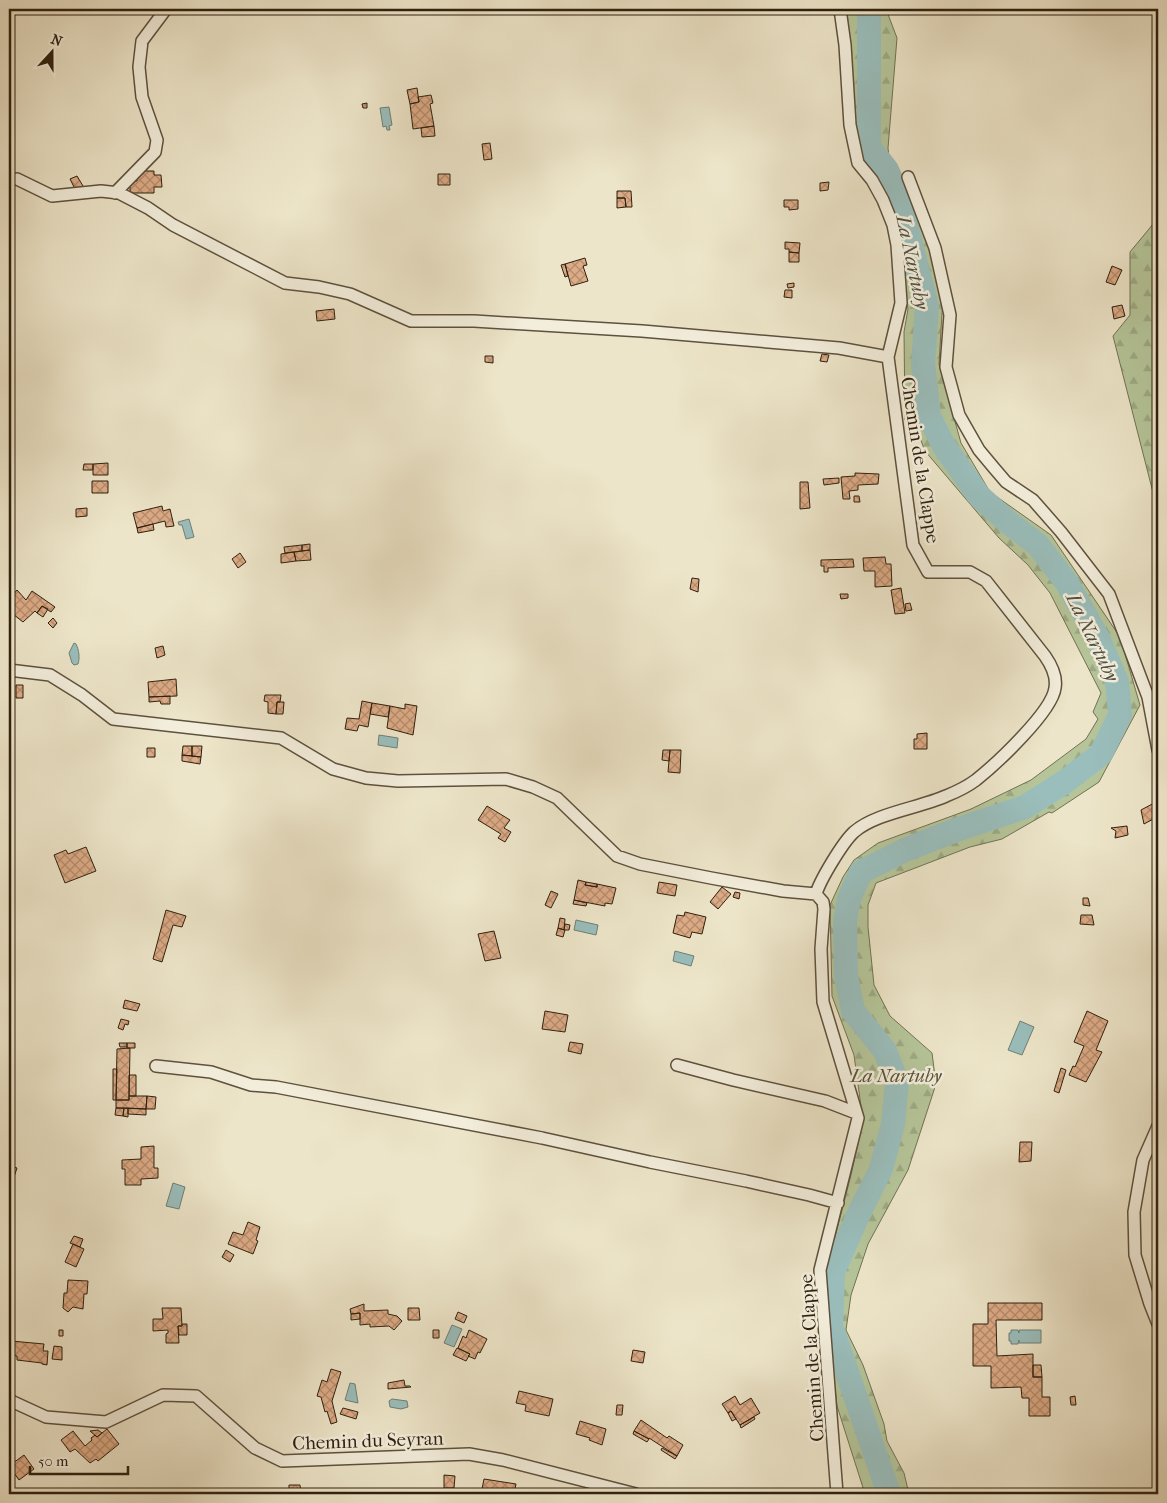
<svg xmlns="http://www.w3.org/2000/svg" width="1167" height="1503" viewBox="0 0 1167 1503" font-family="'IM FELL French Canon',serif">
<defs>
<pattern id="forest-firs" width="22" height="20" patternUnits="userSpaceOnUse" patternTransform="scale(1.25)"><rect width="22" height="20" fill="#b5c599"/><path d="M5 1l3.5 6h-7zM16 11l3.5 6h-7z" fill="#9ca983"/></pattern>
<pattern id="building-cross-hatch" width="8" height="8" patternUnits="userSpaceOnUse" patternTransform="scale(1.25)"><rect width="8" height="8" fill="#ddab86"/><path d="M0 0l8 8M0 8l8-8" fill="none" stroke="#b48b6c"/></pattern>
</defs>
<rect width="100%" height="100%" fill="#ede5c9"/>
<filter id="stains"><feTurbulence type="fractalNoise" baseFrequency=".004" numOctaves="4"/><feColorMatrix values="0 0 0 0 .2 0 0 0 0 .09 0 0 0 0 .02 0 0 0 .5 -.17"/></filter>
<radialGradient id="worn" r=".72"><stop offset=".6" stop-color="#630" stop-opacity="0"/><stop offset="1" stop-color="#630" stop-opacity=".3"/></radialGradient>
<!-- forest -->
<path fill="url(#forest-firs)" stroke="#727254" d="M848 9H886L897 38 888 148 890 167 904 176 931 247 943 297 939 364 961 443 990 492 1051 535 1120 637 1140 705 1099 782 1052 813 1049 812 1002 839 970 847 876 883 868 905V927L874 985 890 1016 932 1053 936 1084 908 1170 868 1244 851 1295 846 1330 863 1365 884 1424 887 1441 904 1473 909 1494H865L837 1406 823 1284 851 1175 863 1121 854 1055 832 996 830 905 843 877 854 860 878 843 971 809 1031 780 1086 739 1098 719 1093 712 1101 693 1050 593 1028 565 999 538 925 451 913 420H905L904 332 908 309 885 209 887 198 872 170 862 166 842 35Z
M1158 218V512L1113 336 1130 315V252Z"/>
<!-- water -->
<path fill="#9abebc" stroke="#6f7f76" d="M389 107 392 125 389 126 390 130H387L386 126 383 127 380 108Z
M189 519 194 537 186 539 182 525H179L178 522Z
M74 643 76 644C79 650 80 658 78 664L74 665 72 663 69 653Z
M379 735 398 738 397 748 378 745Z
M576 920 598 925 596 935 574 930Z
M675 951 694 956 691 966 673 961Z
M1020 1021 1034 1027 1022 1055 1008 1050Z
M173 1183 185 1187 179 1209 166 1206Z
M452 1325 462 1329 454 1347 444 1343Z
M1011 1330H1018L1019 1333V1330H1041V1343H1019V1340L1018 1344H1011V1341H1009V1333H1011Z
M350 1383 355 1384 358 1403 345 1400Z
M392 1399 407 1401 408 1407 401 1409 390 1407 389 1401Z"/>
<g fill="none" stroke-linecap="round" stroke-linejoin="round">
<!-- river -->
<path stroke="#9abebc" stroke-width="24" d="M869 9V147L887 170 898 194 927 306 923 364 929 416 944 446 979 496 1008 522 1038 545 1067 583 1098 638 1117 682 1120 715 1101 754 1066 781 1025 807 956 830 905 850 861 872 849 899 845 921 846 975 853 1011 885 1051 897 1082 893 1124 881 1169 860 1211 833 1272 831 1326 889 1494"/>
</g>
<!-- building -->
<path fill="url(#building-cross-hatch)" stroke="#2f200e" d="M417 88 419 102 410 104 407 90Z
M431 95 433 103 430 104 434 126 413 129 410 104 419 102 418 97Z
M367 103V108H363L362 104Z
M434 126 435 136 422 137 421 128Z
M490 143 492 159 484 160 482 144Z
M137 171H154V175H161L162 187H154V193H130V181H137Z
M438 174H450V185H438Z
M77 176 83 186 75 189 70 179Z
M829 182 828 190 820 191V183Z
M617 191H631L632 207H626L625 198H617Z
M617 198H625L626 207 617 208Z
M784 200H798V209L789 210V207H784Z
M785 242 800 243 799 253 789 252V249H785Z
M789 252 799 253V262H789Z
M585 258 587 265 583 266 588 281 571 286 565 264Z
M565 264 568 276 565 277 561 265Z
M1112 266 1122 270 1115 285 1106 282Z
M794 283V287L788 288 787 284Z
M785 290H792V298L784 297Z
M1122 305 1125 316 1114 319 1112 307Z
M334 309 335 319 317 321 316 311Z
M822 354 829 355 827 362 820 361Z
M485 356H493V363L485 362Z
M108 463V475H93V464Z
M84 464H93V470H83Z
M855 473 879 474 878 484 858 485V490L849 491 850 499H843L841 477 855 476Z
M839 478V483L824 485 823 479Z
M92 481H108V493H92Z
M800 482H808L810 508 800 509Z
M854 496H859L860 502H854Z
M162 506 163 511 170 509 174 526 166 527 165 521 137 528 133 513Z
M87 508V516L76 517V509Z
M153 524 154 530 138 533 137 528Z
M310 544V550L302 551V545Z
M302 545V551L285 553 284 547Z
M310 550 311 560 296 561 294 552Z
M294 552 296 561 281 563V554Z
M240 553 246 562 238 568 232 559Z
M885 557 886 564H891L892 586 875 587V571H864L863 558Z
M853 559 854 567 828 568V572H824V566H821V560Z
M692 578 699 579 698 592 690 589Z
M901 588 905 613 895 614 891 590Z
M17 590 26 600 32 591 55 607 51 612 42 606 37 613 35 611 23 622 9 611V600Z
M840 594H848V598L841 599Z
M910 603 912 610 906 611 905 604Z
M42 606 48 609 43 617 37 613Z
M53 618 57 623 53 628 48 623Z
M163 646 165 655 157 658 155 648Z
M176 679 177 696 149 697 148 682Z
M16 685H23V698H16Z
M265 695H281L280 702H277L276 714 268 713V702L264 701Z
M170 696V704H161L160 701 149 702V697Z
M362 701 372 703 368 727 359 725 357 731 345 729 347 718 359 719Z
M277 702H284L283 714H276Z
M372 703 390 706 388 717 370 714Z
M405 704 417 706 413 735 387 728 390 706 405 709Z
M927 733V749H914V739H917V734Z
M183 746H192V756L182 755Z
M192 746H202L201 757 192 756Z
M147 748H155V757H147Z
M663 750H670L669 761 662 760Z
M670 750H681L680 773 668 772Z
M182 755 201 757 200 764 182 761Z
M1158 801V811L1155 813 1157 817 1144 824 1141 810Z
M487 806 510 820 504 828 511 832 505 842 498 838 501 834 478 820Z
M1127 826 1128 835 1115 838 1116 831 1111 828Z
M86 847 96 871 65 883 54 855 66 850 68 854Z
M578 880 586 882 585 885 597 887V884L616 888 612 904 605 903V906L574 900Z
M586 882 597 884V887L585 885Z
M659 882 677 885 675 896 657 893Z
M722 887 731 894 718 909 710 902Z
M551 891 558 894 551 908 545 905Z
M735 892 740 893 739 899 733 897Z
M1083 898H1088L1090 906 1083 905Z
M574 900 587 903 586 906 573 904Z
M166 910 186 916 182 927 173 925 162 962 153 959Z
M685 912 706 917 702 934 692 932 690 938 673 933 677 915 684 916Z
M1081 915H1092L1094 925 1080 924Z
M560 918 565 919 564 930 558 928Z
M565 924 570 925 569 930H564Z
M558 928 565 930 563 937 556 935Z
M494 931 501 958 485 961 478 934Z
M125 1000 140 1004 137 1011 123 1008Z
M545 1011 568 1015 565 1032 542 1029Z
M1087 1011 1108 1021 1096 1050 1102 1052 1086 1082 1069 1075 1073 1066 1075 1067 1084 1046 1074 1042Z
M121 1019 129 1021 128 1025 125 1024 123 1030 118 1028Z
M570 1042 583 1044 581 1054 568 1051Z
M119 1043H127V1047H120Z
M127 1043H135V1048H127Z
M130 1048 129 1100H116L117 1049Z
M1061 1068 1066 1070 1059 1093 1054 1091Z
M113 1069H117L116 1100H113Z
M129 1075H136V1096H129Z
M129 1096H147L146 1109 116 1108V1100H129Z
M147 1096 156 1097 155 1109H146Z
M116 1108H124L123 1116 115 1115Z
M124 1108H128V1117L123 1116Z
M128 1108 146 1109V1115L128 1114Z
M1020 1142H1032L1031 1161 1019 1162Z
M154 1146V1168H158V1178L141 1179V1185H125V1169H122V1160L141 1159V1147Z
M9 1165 17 1168 12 1183 9 1182Z
M248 1222 260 1227 256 1240 258 1241 253 1254 228 1244 233 1232 243 1235Z
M74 1236 83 1239 80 1247 70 1243Z
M73 1244 84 1249 76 1267 65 1262Z
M226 1250 234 1255 230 1262 222 1257Z
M68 1280 88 1281 87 1294H84L83 1309 73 1307 68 1312 63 1308 64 1293H67Z
M988 1303H1042V1320H996L997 1356 1033 1354V1377H1042V1397H1050V1416H1029V1398H1022L1021 1387 991 1388V1366H973V1324H988Z
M364 1304V1311L388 1310V1314L397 1316 402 1321 394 1330 389 1326 370 1327V1324L360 1325V1313L351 1314 350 1309Z
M162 1308H181L182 1326H178L179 1343H166V1334L168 1333V1330L153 1331V1319H163Z
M408 1308H419L420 1320H408Z
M458 1312 467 1316 464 1323 455 1319Z
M360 1313V1319L351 1320V1314Z
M182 1324H187V1335H179L178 1326H182Z
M59 1330H63V1336H59Z
M433 1330H439V1338H433Z
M469 1330 487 1339 480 1353 478 1352 475 1359 468 1356 470 1354 458 1348 463 1336 466 1338Z
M9 1337H11V1341L44 1344 43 1351H48L47 1365 42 1364V1363L17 1360V1356L9 1355Z
M54 1346 62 1347V1360L52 1359Z
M457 1348 470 1354 466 1361 453 1355Z
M633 1350 645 1352 643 1363 631 1361Z
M1033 1365H1041L1042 1377H1033Z
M331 1369 341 1372 332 1401 337 1422 331 1424 327 1411 325 1412 321 1397 317 1396 322 1380 327 1382Z
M404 1380 405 1386H410L411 1387 388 1389V1383Z
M519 1391 553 1399 549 1416 525 1411 526 1405 516 1403Z
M735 1396 740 1405 751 1398 760 1413 740 1425 731 1411 728 1413 722 1404Z
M1075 1396 1076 1405H1071L1070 1397Z
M617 1405H623L622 1415H616Z
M343 1408 358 1412 356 1419 340 1414Z
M731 1411 736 1419 732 1421 728 1413Z
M754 1417 755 1419 741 1428 740 1425Z
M641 1420 667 1438 669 1436 683 1445 677 1456 649 1438V1439L634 1431Z
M580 1421 606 1429 602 1445 589 1440 590 1438 576 1434Z
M107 1429 119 1444 98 1461 96 1459 90 1463 75 1449 70 1452 61 1440 73 1431 85 1446 92 1440 91 1438 95 1435 97 1437Z
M98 1430 102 1433 97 1437 90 1431Z
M634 1431 649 1439 647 1442 633 1434Z
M10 1434 14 1441 9 1444V1435Z
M662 1448 677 1456 675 1459 661 1450Z
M24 1455 34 1469 19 1480 9 1466Z
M444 1475 455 1476 454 1488H444Z
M484 1479 516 1484 514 1494H481Z
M289 1485H300L301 1494H289Z"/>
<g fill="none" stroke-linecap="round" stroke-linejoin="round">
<defs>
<path id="minor" d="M908 177 935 248 950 315 946 367 959 415 979 450 994 468 1006 482 1033 500 1061 532 1109 594 1148 697 1158 750
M17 179 52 196 101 191 119 193 148 208 173 225 285 283 319 287 350 294 411 321H474L642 331 839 348 888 357
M115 193 155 152 157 140 142 97 139 67 142 41 166 9
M9 670 50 675 82 695 113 719 281 738 333 769 366 778 398 781 506 779 533 787 557 798 617 856 640 864 711 878 783 891 816 894
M677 1065 733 1080 825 1101 856 1113
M156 1066 211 1072 251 1085 276 1087 542 1138 650 1162 746 1181 809 1195 838 1203
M1158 1126 1143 1160 1134 1212 1135 1255 1150 1304 1158 1324
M9 1400 46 1417 106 1422 163 1395 196 1396 255 1448 282 1461 469 1454 503 1460 636 1494
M837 1494 820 1270 858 1118 823 1002 821 949 824 909 823 902 816 894C820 880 843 842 854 832 876 813 919 808 946 796 956 792 968 786 976 780 996 764 1052 712 1055 688 1057 677 1052 666 1045 656L986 581 970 572H928L913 545 888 357 901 303 897 245 893 225 883 200 872 180 858 163 850 125 845 45 840 9"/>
</defs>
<!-- minor casing -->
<use href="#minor" stroke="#5e513d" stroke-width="14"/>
<!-- minor -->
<use href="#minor" stroke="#f3eedc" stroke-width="11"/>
</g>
<g text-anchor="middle" stroke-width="5" stroke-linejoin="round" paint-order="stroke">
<!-- street labels -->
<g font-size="19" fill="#2f200e" stroke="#f3eedc">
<text transform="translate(921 460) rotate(81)" y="7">Chemin de la Clappe</text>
<text transform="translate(811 1358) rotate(-94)" y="7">Chemin de la Clappe</text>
<text transform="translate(368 1440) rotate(-2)" y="7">Chemin du Seyran</text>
</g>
<!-- park labels -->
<g font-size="19" font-style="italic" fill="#575238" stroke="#f3eedc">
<text x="896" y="1082">La Nartuby</text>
</g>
<!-- water labels -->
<g font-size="20" font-style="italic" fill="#4f4f42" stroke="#f3eedc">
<text transform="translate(913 262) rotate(78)" y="7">La Nartuby</text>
<text transform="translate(1093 637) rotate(64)" y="7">La Nartuby</text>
</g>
</g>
<!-- margin -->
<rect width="1167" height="1503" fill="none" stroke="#ede5c9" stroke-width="30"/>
<rect x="10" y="10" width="1147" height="1483" fill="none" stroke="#2f200e" stroke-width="2.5"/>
<rect x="15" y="15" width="1137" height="1473" fill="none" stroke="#2f200e"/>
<!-- north arrow -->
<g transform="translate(52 52) rotate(21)" stroke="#f3eedc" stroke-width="4" paint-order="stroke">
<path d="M0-4L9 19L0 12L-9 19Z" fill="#2f200e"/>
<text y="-8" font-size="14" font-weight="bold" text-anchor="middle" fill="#2f200e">N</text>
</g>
<!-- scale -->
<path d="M30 1466v8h98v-8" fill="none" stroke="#2f200e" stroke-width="2.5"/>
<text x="38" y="1466" font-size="15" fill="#2f200e" stroke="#f3eedc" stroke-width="4" paint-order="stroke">50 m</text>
<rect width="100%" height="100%" filter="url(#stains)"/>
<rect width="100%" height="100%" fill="url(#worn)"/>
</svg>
